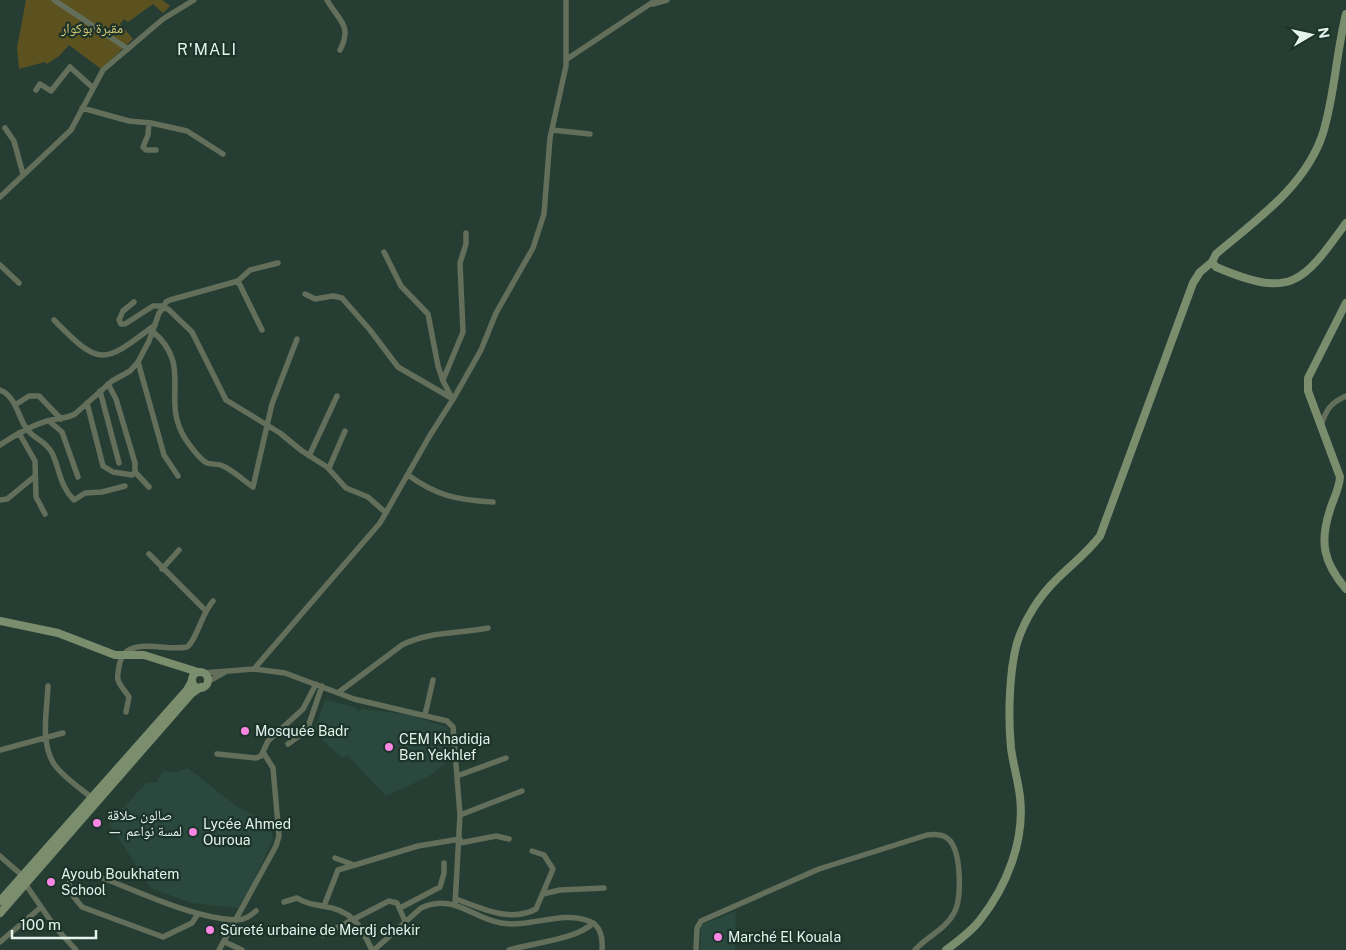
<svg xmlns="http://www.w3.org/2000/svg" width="1346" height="950" viewBox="0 0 1346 950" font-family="'Public Sans','Noto Naskh Arabic',sans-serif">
<rect width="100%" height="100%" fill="#263d34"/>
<!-- built -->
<path fill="#2a483d" d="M325 700 355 707 357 711 363 709 410 715 447 727V762L428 777 386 796 347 755 343 758 325 743 315 729Z
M188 768 235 805 270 824 273 839 252 885 238 908 191 903 151 888 109 824 146 783 157 782 163 771 178 772Z
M736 911 735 950H700L701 925Z"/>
<!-- green -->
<path fill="#5c5220" d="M26 0H162L170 6 163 13 153 4 128 22 124 19 120 24 133 39 101 69 69 45 59 56 47 64 45 62 19 69 17 48Z"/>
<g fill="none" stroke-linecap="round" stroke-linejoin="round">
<!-- street -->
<path stroke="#636f5a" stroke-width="5.5" d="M54 0 128 49
M327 0C338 20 353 25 340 50
M653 4 667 0
M567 59 656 0
M36 90 40 84 51 91 70 67 92 87
M82 108 129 121 151 123 187 131 223 154
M149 123 148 135 143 147 146 150H156
M5 128 14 141 23 174
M552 130 590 134
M0 197 71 130 103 70 163 19 194 0
M384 252 401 286 428 314 438 366 443 381 451 396
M0 265 19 283
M238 281 262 330
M305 294 315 299 333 296 342 298 370 330 398 367 453 399
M134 302 123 311 119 320 121 324H125L153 306H163
M163 308 166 302 170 300 238 281 250 270 278 263
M54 320C101 368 103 364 155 325
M152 331C195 366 159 399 186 440 191 447 199 459 207 463 212 465 219 463 225 467 235 472 244 481 253 487L272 404 297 339
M138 362 164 455 178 476
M443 380 463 332 460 263 466 244V233
M0 390C15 395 18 416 26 428 33 439 47 441 53 455 60 471 60 486 74 500L85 493 102 492 125 486
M100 391 119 463
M87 403 103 466 113 472 132 475 135 472V463L116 399 108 384
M15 405 29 396H39L61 419
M49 421 62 432 78 477
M1321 426C1326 410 1330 403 1346 396
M19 433 35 461 36 497 45 514
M0 445C15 435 30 426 47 421 57 418 66 419 75 414L112 381 130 371 138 362 149 341 159 313 163 308 168 309 192 332 226 400 280 433 302 451 327 467 346 488 368 497 386 513
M309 456 337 396
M329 468 345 431
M135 472 149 487
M408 475C437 496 457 500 493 502
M0 500 7 499 35 476
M149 554 205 610
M162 569 179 550
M254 669 380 523 429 437 455 396 481 350 496 313 533 248 544 214 550 138 566 66V0
M203 673 254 669 285 673 354 699 447 721 453 727 460 815 455 905
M207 682 225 672
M48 686C47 710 40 742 54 764 63 777 80 788 92 798
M339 692 402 645C430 631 458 634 488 628
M126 712 129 697C118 680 115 685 120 662 127 635 168 652 187 647 196 641 202 613 213 601
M425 715 433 680
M288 744 307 730 322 686
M0 750 63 733
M217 754 256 758 261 756 268 741 303 709 316 684
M457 776 506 758
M460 815 522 791
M460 843 496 836 509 839
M0 856 25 878
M335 858 354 865
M26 885 55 927 76 950
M543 894 560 890 604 888
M456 899C481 908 510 923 536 909L553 869 544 855 532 851
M284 902 297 898C307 904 312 904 322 906 353 910 360 925 372 950
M324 906 338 870 418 846 460 839
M400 908 440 887 444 873V863
M198 914 192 923 163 937 82 907 74 897 69 884 71 879 88 872C131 888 190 918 236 920 245 920 250 916 256 911
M323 935 389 901 397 903 405 921
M0 942 40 908
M225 942 242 950
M219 950 276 846 279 836 273 768 263 752
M374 950 421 908C455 893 471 918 501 923 530 928 562 910 589 921 601 925 603 939 602 950
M509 950C532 943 578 939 593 923
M696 950 697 928 701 921 819 869 927 835C936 834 945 834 951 842 961 856 962 899 954 913 946 929 926 937 915 950"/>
<!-- secondary -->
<path stroke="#7a8d6d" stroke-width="8" d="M1346 14C1336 53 1335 94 1323 133 1306 186 1256 220 1216 254L1212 262 1216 267C1291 299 1302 284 1346 223
M1346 303 1308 378V391L1340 477C1339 490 1333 499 1330 510 1319 543 1324 563 1346 589
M0 621 58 633 115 655H144L198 672
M192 680a8 8 0 1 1 16 0a8 8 0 1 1-16 0Z
M0 901 187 690 192 681
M0 913 191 694 201 687
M946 950C958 941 971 932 980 920 1007 886 1025 840 1020 797 1018 780 1013 764 1011 748 1008 718 1009 672 1017 643 1024 620 1040 595 1057 579 1072 564 1087 553 1100 536L1193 283 1200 272 1212 262"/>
</g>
<!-- markers -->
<g fill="#fc86e4" stroke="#1c332a" stroke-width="2">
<circle cx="245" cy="731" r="5"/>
<circle cx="389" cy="747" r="5"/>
<circle cx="97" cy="823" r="5"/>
<circle cx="193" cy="832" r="5"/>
<circle cx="51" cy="882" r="5"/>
<circle cx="210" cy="930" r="5"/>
<circle cx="718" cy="937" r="5"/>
</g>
<g text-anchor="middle" stroke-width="4.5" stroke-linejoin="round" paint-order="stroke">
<!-- park labels -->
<g font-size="14" fill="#d9c974" stroke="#1c332a">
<text x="92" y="33">مقبرة بوكوار</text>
</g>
<!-- poi labels -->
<g font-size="14" fill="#e5f3ed" stroke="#1c332a" text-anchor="start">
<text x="255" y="736">Mosquée Badr</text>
<text x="399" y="744">CEM Khadidja<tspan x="399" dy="16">Ben Yekhlef</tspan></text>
<text x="107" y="820">صالون حلاقة<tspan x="107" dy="16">— لمسة نواعم</tspan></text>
<text x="203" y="829">Lycée Ahmed<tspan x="203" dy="16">Ouroua</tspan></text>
<text x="61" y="879">Ayoub Boukhatem<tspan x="61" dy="16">School</tspan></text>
<text x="220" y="935">Sûreté urbaine de Merdj chekir</text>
<text x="728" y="942">Marché El Kouala</text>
</g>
<!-- quarter labels -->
<g font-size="16" letter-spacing="1" fill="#e5f3ed" stroke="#1c332a">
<text x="207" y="55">R'MALI</text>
</g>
</g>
<!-- north arrow -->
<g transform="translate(1311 35) rotate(81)" stroke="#1c332a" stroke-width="4" paint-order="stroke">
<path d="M0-4L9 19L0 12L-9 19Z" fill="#e5f3ed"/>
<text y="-8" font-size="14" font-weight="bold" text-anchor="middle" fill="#e5f3ed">N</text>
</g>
<!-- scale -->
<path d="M12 930v8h84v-8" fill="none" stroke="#e5f3ed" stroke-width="2.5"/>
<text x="20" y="930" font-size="15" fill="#e5f3ed" stroke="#1c332a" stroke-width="4" paint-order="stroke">100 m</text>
</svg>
